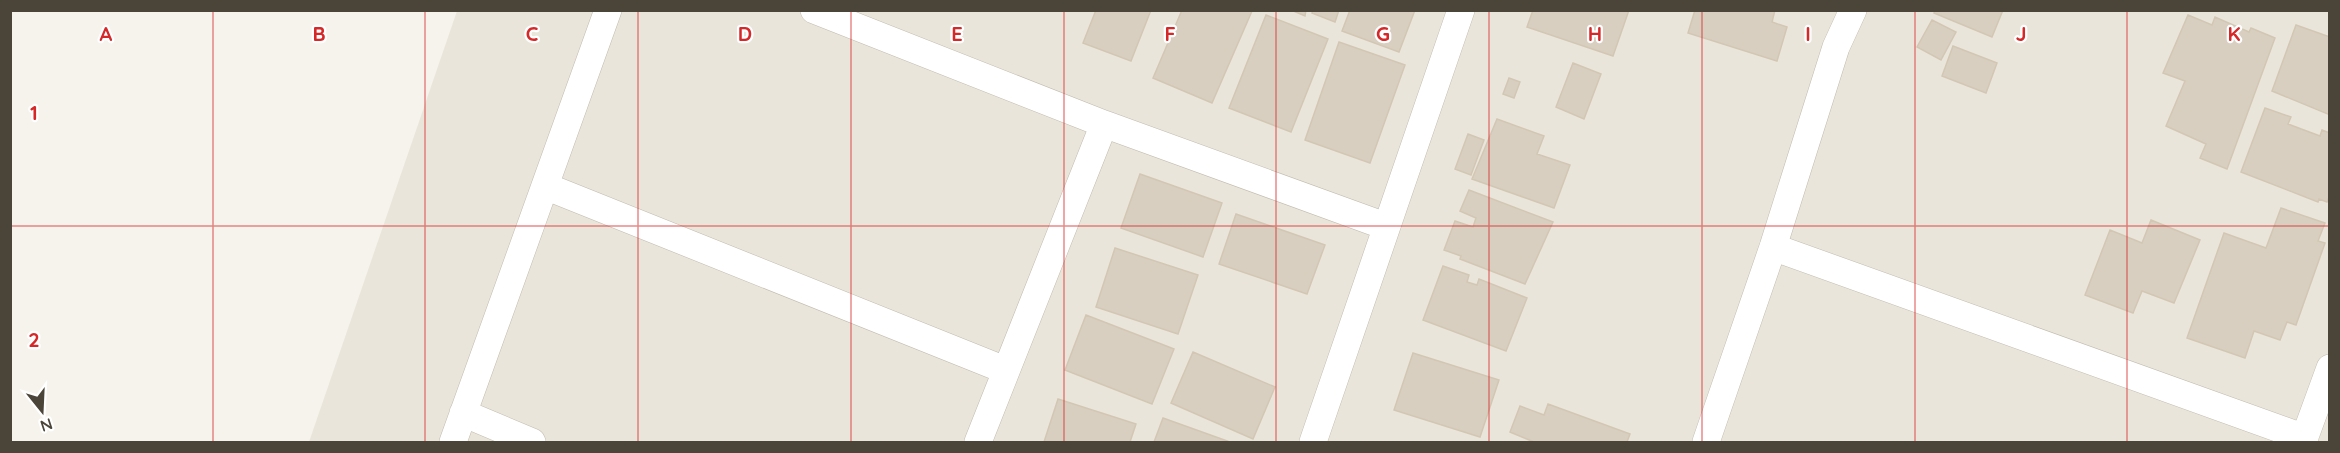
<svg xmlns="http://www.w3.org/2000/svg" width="2340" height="453" viewBox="0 0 2340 453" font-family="Quicksand,sans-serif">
<rect width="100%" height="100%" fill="#f6f3ec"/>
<!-- residential -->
<path fill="#eae5da" d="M457 11H2329V442H309Z"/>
<!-- building -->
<path fill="#d8cfc1" stroke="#d3c7b4" stroke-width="1.5" d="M1096 10H1151L1131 61 1083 43Z
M1182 10 1252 11 1212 103 1153 78Z
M1291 10H1306L1305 16Z
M1313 10H1339L1335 22 1312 13Z
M1350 10H1415L1399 52 1342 31Z
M1533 10H1629L1613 56 1527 27Z
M1695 10H1775L1772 22 1787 27 1777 61 1688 33Z
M1935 10H2003L1992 37 1934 13Z
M1266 15 1328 39 1291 132 1229 108Z
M2188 15 2212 25 2215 17 2249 32 2251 28 2275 38 2227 169 2200 158 2206 144 2166 126 2185 81 2163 73Z
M1932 20 1956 32 1941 60 1917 47Z
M2296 25 2330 37V115L2272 91Z
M1339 42 1405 65 1370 163 1305 140Z
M1953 46 1997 63 1986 93 1942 76Z
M1573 63 1601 74 1584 119 1556 107Z
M1509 78 1520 82 1514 98 1503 94Z
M2265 108 2291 117 2288 124 2320 136 2322 130 2330 133V195L2327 202 2319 199 2318 202 2241 172Z
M1497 119 1544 136 1537 154 1570 165 1554 208 1472 179Z
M1468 134 1484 140 1471 175 1455 169Z
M1140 174 1222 203 1203 257 1121 228Z
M1469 190 1553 222 1525 284 1460 259 1461 256 1444 250 1455 221 1473 227 1476 218 1460 211Z
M2281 208 2325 223 2318 241 2325 243 2296 325 2287 322 2280 340 2254 331 2245 358 2187 338 2224 233 2266 248Z
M1236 214 1325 245 1307 294 1219 264Z
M2151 220 2200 240 2174 303 2142 291 2133 313 2085 295 2110 230 2142 243Z
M1115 248 1198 275 1178 334 1096 307Z
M1443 266 1469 275 1467 282 1477 285 1479 279 1527 298 1506 351 1423 320Z
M1086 315 1174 349 1152 404 1065 370Z
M1193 352 1275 387 1253 439 1171 403Z
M1413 353 1499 380 1480 437 1394 410Z
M1058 399 1136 424 1130 442H1044Z
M1548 404 1630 434 1627 442H1534L1510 432 1520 406 1544 415Z
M1163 418 1230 442H1154Z"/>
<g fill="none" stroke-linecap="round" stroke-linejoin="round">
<defs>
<path id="street" d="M814 10 1104 124 1385 226
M545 186 1005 370
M1773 247 2305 438
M463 413 532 442
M453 442 608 10
M978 442 1104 124
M1313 442 1461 10
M1706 442 1773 247 1836 47 1853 10
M2303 442 2330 368"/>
</defs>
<!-- street casing -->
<use href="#street" stroke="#c2bbae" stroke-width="28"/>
<!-- street -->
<use href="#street" stroke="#fff" stroke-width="27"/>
</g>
<!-- grid -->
<path fill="none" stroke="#d62828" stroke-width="1.5" stroke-opacity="0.55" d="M213 10V442M425 10V442M638 10V442M851 10V442M1064 10V442M1276 10V442M1489 10V442M1702 10V442M1915 10V442M2127 10V442M10 226H2330"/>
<g font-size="20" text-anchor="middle" font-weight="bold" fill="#d62828" stroke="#fff" stroke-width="4.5" stroke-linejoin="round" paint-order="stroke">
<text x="106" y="41">A</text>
<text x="319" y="41">B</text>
<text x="532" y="41">C</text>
<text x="745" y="41">D</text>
<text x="957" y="41">E</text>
<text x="1170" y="41">F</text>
<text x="1383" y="41">G</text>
<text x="1595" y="41">H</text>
<text x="1808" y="41">I</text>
<text x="2021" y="41">J</text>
<text x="2234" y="41">K</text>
<text x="34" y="120">1</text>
<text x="34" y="347">2</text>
</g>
<!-- border -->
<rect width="2340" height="453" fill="none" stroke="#4b4439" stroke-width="24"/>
<!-- north arrow -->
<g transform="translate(42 411) rotate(162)" stroke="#ffffff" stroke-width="4.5" paint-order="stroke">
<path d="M0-4.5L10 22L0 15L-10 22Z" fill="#4b4439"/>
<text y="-9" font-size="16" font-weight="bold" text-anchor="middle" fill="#4b4439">N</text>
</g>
</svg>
